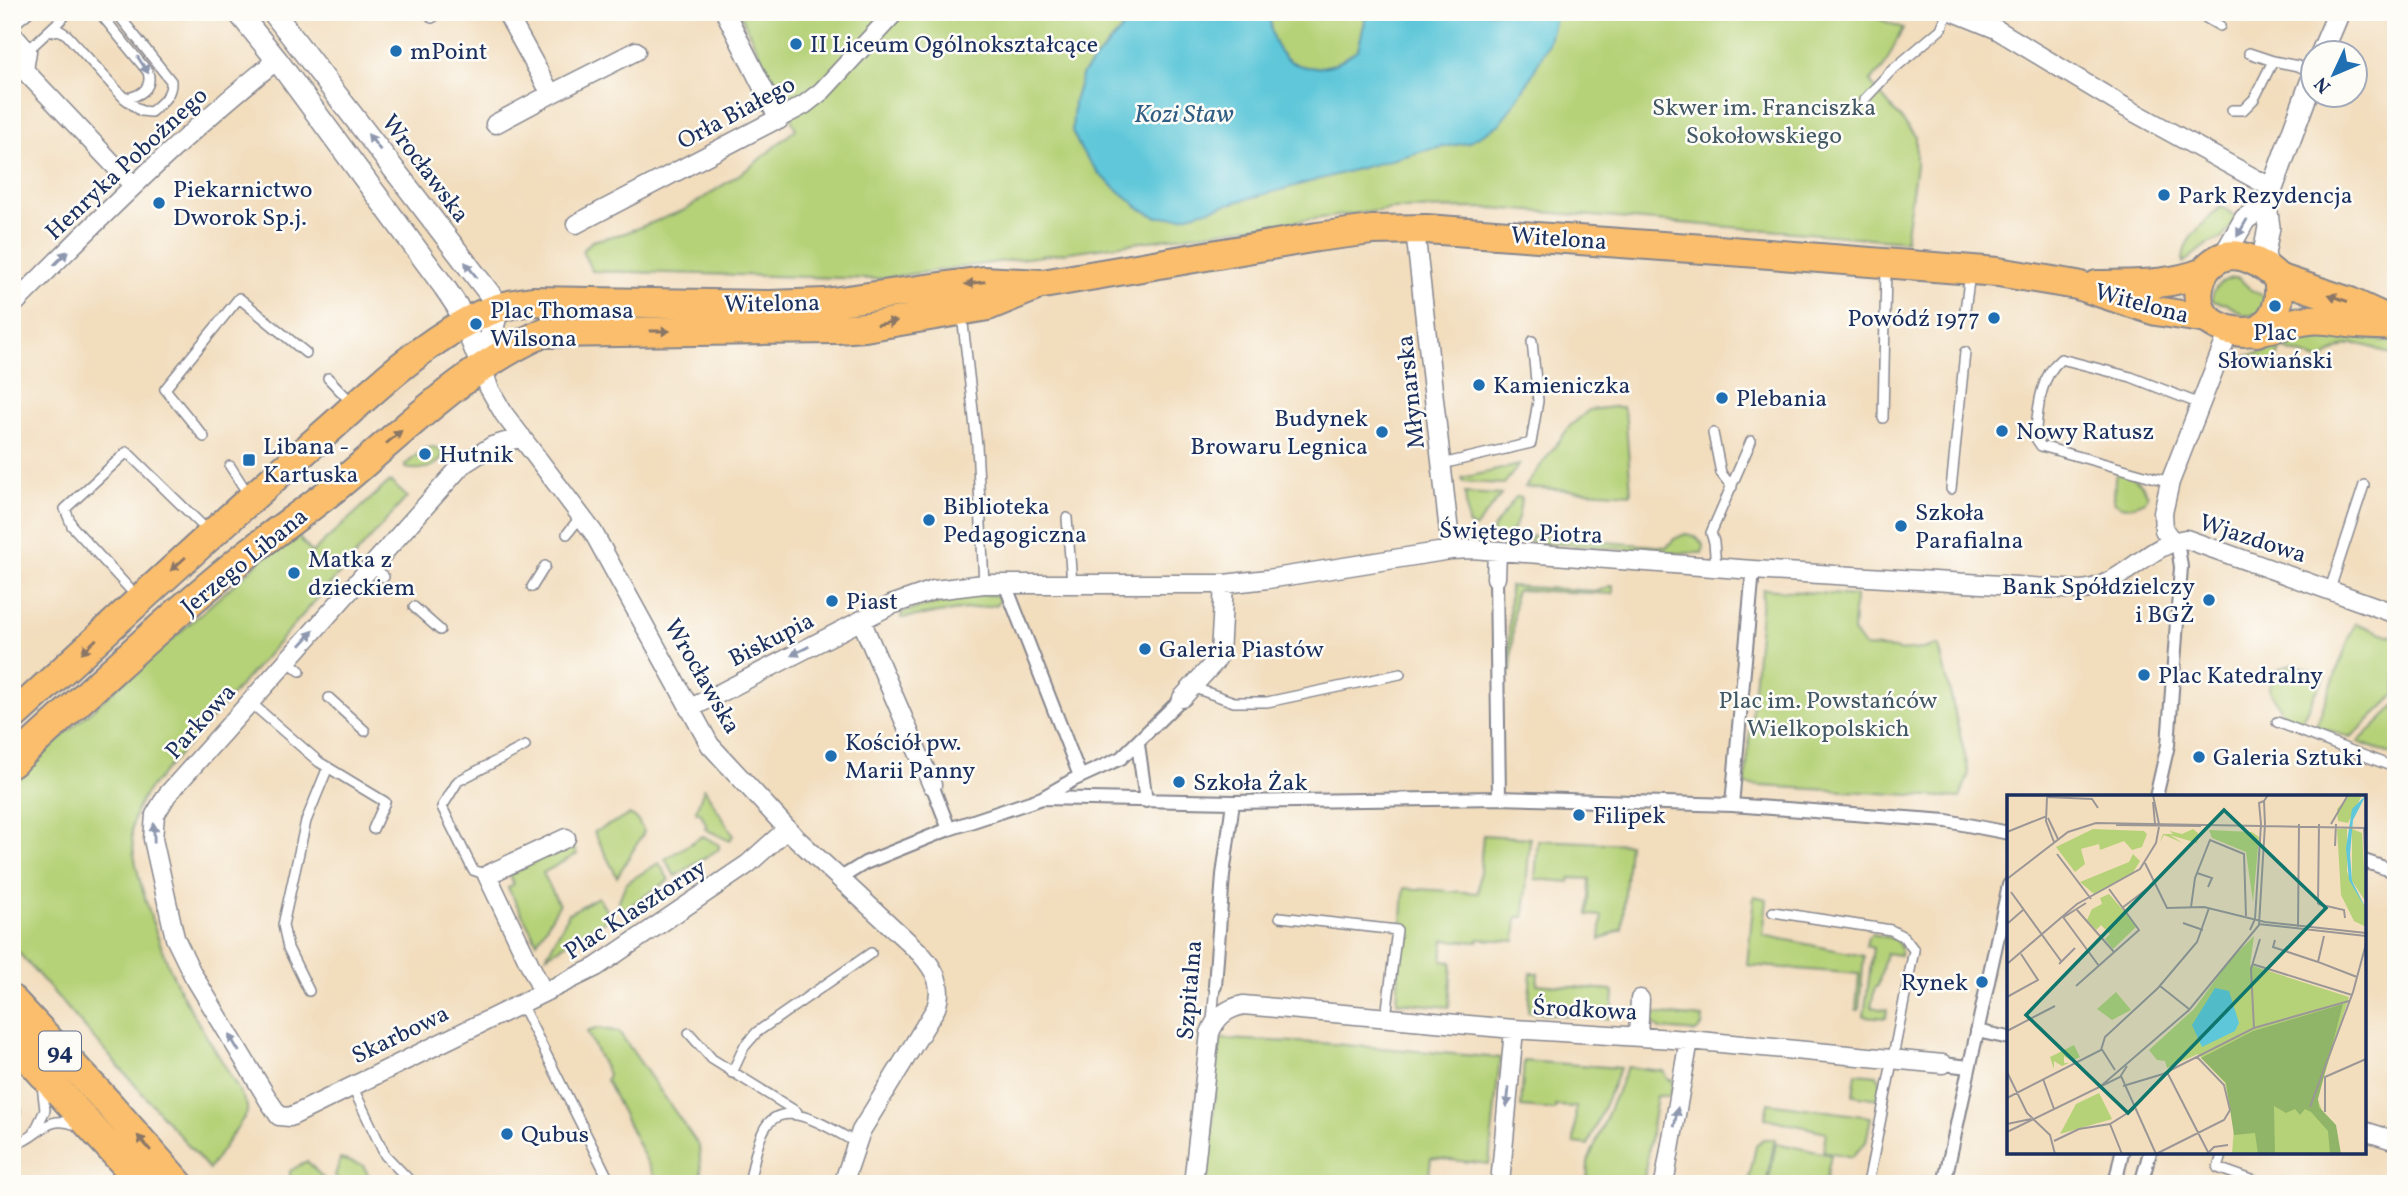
<svg xmlns="http://www.w3.org/2000/svg" width="2408" height="1196" viewBox="0 0 2408 1196" font-family="Vollkorn,serif">
<rect width="100%" height="100%" fill="#fdfcf7"/>
<filter id="ink" filterUnits="userSpaceOnUse"><feTurbulence type="fractalNoise" baseFrequency=".0143" numOctaves="2"/><feDisplacementMap in="SourceGraphic" scale="14" xChannelSelector="R" yChannelSelector="G"/><feConvolveMatrix kernelMatrix="1 2 1 2 8 2 1 2 1" color-interpolation-filters="sRGB"/></filter>
<filter id="wash" filterUnits="userSpaceOnUse"><feTurbulence type="fractalNoise" baseFrequency=".00686" numOctaves="4" result="noise"/><feDisplacementMap in="SourceGraphic" scale="28" xChannelSelector="R" yChannelSelector="G"/><feGaussianBlur stdDeviation="1.57" result="paint"/><feColorMatrix in="noise" values="0 0 0 0 0 0 0 0 0 0 0 0 0 0 0 0 0 1.4 0 .05"/><feComposite in="paint" operator="in"/></filter>
<g filter="url(#wash)">
<rect width="100%" height="100%" fill="#f2ddbd"/>
<!-- green -->
<path fill="#b6d278" stroke="#68806b" stroke-width="2" d="M739 12H1861L1903 28 1884 67 1870 82 1916 137V165L1905 241 1492 208 1392 209 1227 230 877 279 592 271 582 251 592 241 625 233 685 210 749 168 796 129Z
M2221 206 2238 218 2222 238 2206 245 2183 263C2182 237 2205 224 2221 206Z
M2233 278H2239L2251 290 2268 298 2257 314 2246 316 2227 304 2212 301C2212 288 2222 280 2233 278Z
M2307 334 2351 336 2396 343V357C2362 344 2351 334 2322 361L2281 348 2272 369 2239 357 2262 353 2292 338Z
M1613 407H1623L1626 420 1631 494 1525 487 1570 426 1589 410Z
M433 447 439 449 443 455C437 469 419 471 405 468V465L424 449Z
M1519 465 1504 484 1463 482 1462 478Z
M2119 472C2132 473 2143 484 2148 496L2145 501C2134 506 2122 511 2114 501L2115 477Z
M391 482 407 497 148 790C139 802 133 814 132 829 130 866 164 960 182 994 202 1032 228 1067 247 1106V1113L209 1169 12 945V781L260 561 296 534 312 553 388 483Z
M1465 493 1501 495 1475 528 1468 524Z
M1516 497H1521C1520 517 1516 539 1492 539V530Z
M1685 534C1694 535 1698 537 1703 545L1702 553H1672L1530 542 1529 540 1531 536 1667 547 1674 539Z
M1613 585V594L1518 590 1515 593 1511 671H1508L1510 586 1598 591Z
M1763 589 1855 596 1853 632 1865 647 1895 649 1898 651 1923 649 1937 645 1939 646 1969 773 1960 798 1745 785Z
M965 595H995L1001 600 996 605 901 618V613Z
M2355 623 2396 638V694L2351 738 2316 726Z
M2292 664 2325 676 2301 721 2282 713 2269 688 2275 671Z
M2396 705V756L2358 742Z
M704 788 733 835 730 841 707 830 705 827 707 826 700 812 697 813 696 811Z
M629 815 637 819 644 832 617 877 594 832Z
M1483 835 1530 838 1524 917H1517L1515 941 1478 939V942L1444 940 1442 961 1452 962 1449 1007 1397 1002 1404 888 1478 893Z
M703 836 719 845V849L675 876 665 859Z
M1538 840 1629 844 1622 929 1600 940 1602 916 1588 915 1590 879 1570 878 1569 882 1535 879Z
M571 843 577 854 543 873 559 905 537 942 508 888 514 884 509 875Z
M659 863 669 880 622 911 618 903 626 883Z
M1754 896 1767 899 1763 935 1864 956 1859 1010H1856L1859 974 1747 965Z
M598 897 611 917 547 955 569 913Z
M1872 934 1895 939 1901 948 1900 955 1886 953 1878 986 1875 987 1871 1007 1887 1010 1886 1018 1864 1016 1873 948 1866 946 1868 937Z
M1531 973H1538L1537 984 1611 990 1614 993 1612 1015 1608 1019 1528 1012Z
M1650 1013 1703 1018 1702 1026 1696 1032 1660 1029 1652 1023Z
M598 1028 619 1032 699 1146 702 1184H658L606 1080 608 1074 587 1032Z
M1220 1039 1321 1043 1500 1058 1489 1164 1431 1158 1428 1184H1207Z
M1524 1061 1620 1068 1588 1145 1574 1143 1576 1107 1555 1106V1110L1521 1107Z
M1627 1067 1663 1071 1668 1080H1673L1670 1096H1657L1643 1184H1587L1588 1162Z
M1856 1073 1877 1075 1881 1083 1878 1099 1853 1095Z
M1768 1103 1871 1117 1866 1142 1852 1157 1823 1151 1826 1132 1765 1118Z
M1763 1139H1775L1766 1184H1748L1756 1146Z
M1776 1143 1831 1155 1825 1184H1768Z
M340 1159 363 1165 373 1184H342L335 1176Z
M307 1161 324 1179 323 1184H290V1171Z"/>
<!-- water -->
<path fill="#5ec7d9" stroke="#3c7b9c" stroke-width="2" d="M1137 12H1271C1266 52 1295 77 1334 64 1342 61 1351 54 1358 49L1365 21 1364 12H1557L1548 44 1529 81 1500 124 1467 143 1427 150 1181 217H1157L1141 209 1100 175 1081 150 1072 131 1074 101 1083 73Z"/>
</g>
<g filter="url(#ink)">
<g fill="none" stroke-linecap="round" stroke-linejoin="round">
<defs>
<path id="service" d="M116 12 171 81C172 96 161 103 151 112L141 111 124 98
M428 12 432 18 441 12
M2196 12 2220 26
M12 26 29 12
M49 32 59 30 67 35 124 98C139 97 153 89 148 72L99 12
M27 51 69 12
M2249 53 2273 61
M1864 100 1890 72 1941 29 1948 12
M2232 110H2243L2254 99 2273 61 2298 66 2314 74
M1965 310 1970 274
M962 315 977 445 984 584
M328 378 352 403
M1883 418 1886 268
M1713 433 1721 473 1732 487
M204 437 165 389 239 298 306 353
M1442 464 1531 443 1538 401 1532 341
M230 466 250 497
M2170 482 2041 446 2035 437C2038 411 2039 377 2061 359L2131 377 2200 404
M1951 489 1965 352
M1067 518 1072 584
M567 534 581 516
M372 565 384 577
M1716 567 1714 542 1711 533 1751 441
M12 580 13 579
M532 587 545 566
M2330 589 2364 485
M137 597 72 526 65 509 127 452 210 533
M414 607 440 630
M287 660 300 671
M1192 687 1234 702H1267L1400 674
M12 689 25 703
M329 698 365 731
M250 702 319 762 385 802 373 829
M2277 722 2396 768
M487 875 473 870 442 807 458 781 525 746
M1773 912 1891 930 1904 937 1914 950 1868 1184
M1280 917 1397 930 1386 1017
M309 991 288 948 283 925 306 821 328 767
M521 1004 611 1184
M1212 1021 1215 986
M689 1033 712 1059 797 1112
M732 1073 744 1047 757 1032 871 953
M352 1086 385 1155 413 1184
M12 1103 16 1111 12 1118
M35 1131 45 1110 42 1085
M12 1142 15 1144C40 1138 44 1113 76 1125
M2223 1152 2218 1168 2263 1184
M749 1183C753 1167 755 1150 762 1134 779 1092 829 1128 855 1142"/>
<path id="pedestrian" d="M1496 578 1499 798
M1005 584 1080 776
M1138 744 1146 801
M932 785 949 829
M2156 797 2168 745 2181 567 2177 541
M1042 798 1073 780 1121 758 1182 698
M1732 805 1753 570
M2364 861 2396 872
M839 879 865 863 949 829 1042 798 1233 802 1499 798 1732 805 1947 821 2009 833
M1215 986 1223 875 1233 802
M1977 1031 2009 1038
M1943 1064 1969 1067
M1944 1184 2009 885
M2115 1184 2122 1152
M2141 1184 2150 1152"/>
<path id="minor" d="M725 12 779 120
M1954 12 1996 29 2123 106 2272 188
M12 34 27 51 24 70
M24 70 133 185
M551 94 636 51
M495 124 551 94 506 12
M576 224 804 105 822 91 895 12
M1415 230 1451 550
M12 306C98 220 182 135 277 60
M482 366 489 388 504 414 593 532 710 745 796 838 920 953C935 970 944 985 936 1008L861 1131 843 1184
M522 437 492 446 462 465 167 795 155 815 153 839 175 938 193 975 269 1101 279 1116 290 1117 596 967 748 864 787 829
M2173 542 2164 530 2163 513 2170 482 2229 331
M1496 578 1497 552
M861 620 932 785
M1182 698 1214 663 1220 654 1224 584
M689 709 891 605 934 590 984 584H1224L1268 579 1451 550 1472 549 1753 570 2081 590C2122 587 2146 545 2186 539L2396 614
M543 992 487 875 566 838
M1638 1037 1640 999
M2364 1131 2396 1141
M1193 1184 1210 1033C1216 1017 1226 1009 1243 1005L1514 1029 1689 1040 1943 1064
M1500 1184 1514 1029
M1664 1184 1689 1040"/>
<path id="tertiary" d="M238 12 277 60 445 288 457 306 482 366
M273 12 499 306 482 366
M2322 52 2339 12
M2224 256 2245 219 2266 205
M2268 268 2264 254 2269 227 2266 205 2314 74"/>
<path id="primary" d="M2278 278 2350 302 2387 319
M2097 285C2134 284 2169 286 2204 272
M2257 332C2276 318 2282 301 2278 278 2265 265 2240 249 2220 258 2207 265 2202 273 2199 287 2197 300 2200 313 2210 321 2243 344 2274 324 2309 320 2325 318 2342 323 2358 324 2370 325 2383 325 2396 326
M12 717C113 625 213 531 316 441 363 400 411 352 466 322 491 309 504 305 532 301L769 305 825 303 983 281 1043 284 1317 237 1372 230 1426 229 1718 250 1998 272 2077 285 2156 311 2207 319
M12 763C89 693 165 620 246 555 275 532 306 511 335 488 402 433 463 369 543 333L836 329 865 327 988 306 1032 288
M12 1000 108 1103 179 1184
M12 1040 143 1184"/>
</defs>
<!-- service casing -->
<use href="#service" stroke="#86868e" stroke-width="12"/>
<!-- pedestrian casing -->
<use href="#pedestrian" stroke="#86868e" stroke-width="16"/>
<!-- minor casing -->
<use href="#minor" stroke="#86868e" stroke-width="21"/>
<!-- tertiary casing -->
<use href="#tertiary" stroke="#86868e" stroke-width="24"/>
<!-- primary casing -->
<use href="#primary" stroke="#86868e" stroke-width="32"/>
<!-- service -->
<use href="#service" stroke="#fff" stroke-width="9"/>
<!-- pedestrian -->
<use href="#pedestrian" stroke="#fff" stroke-width="12"/>
<!-- minor -->
<use href="#minor" stroke="#fff" stroke-width="18"/>
<!-- tertiary -->
<use href="#tertiary" stroke="#fff" stroke-width="21"/>
<!-- primary -->
<use href="#primary" stroke="#fabe6d" stroke-width="28"/>
</g>
<!-- one-way arrows -->
<defs><path id="oneway-solid" d="M-6-.8H1V-3.2L6.5 0L1 3.2V.8H-6Z" transform="scale(1.75)"/></defs>
<g fill="#8d97ae">
<use href="#oneway-solid" transform="translate(143 65) rotate(57)"/>
<use href="#oneway-solid" transform="translate(374 142) rotate(-128)"/>
<use href="#oneway-solid" transform="translate(2242 228) rotate(120)"/>
<use href="#oneway-solid" transform="translate(61 258) rotate(-45)"/>
<use href="#oneway-solid" transform="translate(471 270) rotate(-128)"/>
<use href="#oneway-solid" transform="translate(307 638) rotate(-48)"/>
<use href="#oneway-solid" transform="translate(800 651) rotate(153)"/>
<use href="#oneway-solid" transform="translate(154 833) rotate(-91)"/>
<use href="#oneway-solid" transform="translate(234 1043) rotate(-121)"/>
<use href="#oneway-solid" transform="translate(1508 1097) rotate(96)"/>
<use href="#oneway-solid" transform="translate(1676 1117) rotate(-80)"/>
</g>
<g fill="#8a7666">
<use href="#oneway-solid" transform="translate(975 283) rotate(173)"/>
<use href="#oneway-solid" transform="translate(2338 298) rotate(-160)"/>
<use href="#oneway-solid" transform="translate(887 323) rotate(-10)"/>
<use href="#oneway-solid" transform="translate(660 331)"/>
<use href="#oneway-solid" transform="translate(394 437) rotate(-40)"/>
<use href="#oneway-solid" transform="translate(178 564) rotate(138)"/>
<use href="#oneway-solid" transform="translate(89 646) rotate(137)"/>
<use href="#oneway-solid" transform="translate(144 1143) rotate(-131)"/>
</g>
</g>
<!-- markers -->
<g fill="#1f6fb2" stroke="#fdfcf7" stroke-width="2.5">
<circle cx="796" cy="44" r="7"/>
<circle cx="396" cy="51" r="7"/>
<circle cx="2164" cy="195" r="7"/>
<circle cx="159" cy="203" r="7"/>
<circle cx="2275" cy="306" r="7"/>
<circle cx="1994" cy="318" r="7"/>
<circle cx="476" cy="324" r="7"/>
<circle cx="1479" cy="385" r="7"/>
<circle cx="1722" cy="398" r="7"/>
<circle cx="2002" cy="431" r="7"/>
<circle cx="1382" cy="432" r="7"/>
<circle cx="425" cy="454" r="7"/>
<rect x="242" y="453" width="14" height="14" rx="3.5"/>
<circle cx="929" cy="520" r="7"/>
<circle cx="1901" cy="526" r="7"/>
<circle cx="294" cy="573" r="7"/>
<circle cx="2209" cy="600" r="7"/>
<circle cx="832" cy="601" r="7"/>
<circle cx="1145" cy="649" r="7"/>
<circle cx="2144" cy="675" r="7"/>
<circle cx="831" cy="756" r="7"/>
<circle cx="2199" cy="757" r="7"/>
<circle cx="1179" cy="782" r="7"/>
<circle cx="1579" cy="815" r="7"/>
<circle cx="1982" cy="982" r="7"/>
<circle cx="507" cy="1134" r="7"/>
</g>
<g text-anchor="middle" stroke-width="5" stroke-linejoin="round" paint-order="stroke">
<!-- shield labels -->
<rect fill="#fdfcf7" stroke="#5f6c8c" stroke-width="2" x="39" y="1031.5" width="42" height="39" rx="5"/>
<g font-size="23" font-weight="bold" fill="#1b2f5e">
<text x="60" y="1059">94</text>
</g>
<!-- poi labels -->
<g font-size="24" fill="#1b2f5e" stroke="#fdfcf7" text-anchor="start">
<text x="810" y="52">II Liceum Ogólnokształcące</text>
<text x="410" y="59">mPoint</text>
<text x="173" y="197">Piekarnictwo<tspan x="173" dy="28">Dworok Sp.j.</tspan></text>
<text x="2178" y="203">Park Rezydencja</text>
<text x="490" y="318">Plac Thomasa<tspan x="490" dy="28">Wilsona</tspan></text>
<text x="1980" y="326" text-anchor="end">Powódź 1977</text>
<text x="2275" y="340" text-anchor="middle">Plac<tspan x="2275" dy="28">Słowiański</tspan></text>
<text x="1493" y="393">Kamieniczka</text>
<text x="1736" y="406">Plebania</text>
<text x="1368" y="426" text-anchor="end">Budynek<tspan x="1368" dy="28">Browaru Legnica</tspan></text>
<text x="2016" y="439">Nowy Ratusz</text>
<text x="263" y="454">Libana -<tspan x="263" dy="28">Kartuska</tspan></text>
<text x="439" y="462">Hutnik</text>
<text x="943" y="514">Biblioteka<tspan x="943" dy="28">Pedagogiczna</tspan></text>
<text x="1915" y="520">Szkoła<tspan x="1915" dy="28">Parafialna</tspan></text>
<text x="308" y="567">Matka z<tspan x="308" dy="28">dzieckiem</tspan></text>
<text x="2195" y="594" text-anchor="end">Bank Spółdzielczy<tspan x="2195" dy="28">i BGŻ</tspan></text>
<text x="846" y="609">Piast</text>
<text x="1159" y="657">Galeria Piastów</text>
<text x="2158" y="683">Plac Katedralny</text>
<text x="845" y="750">Kościół pw.<tspan x="845" dy="28">Marii Panny</tspan></text>
<text x="2213" y="765">Galeria Sztuki</text>
<text x="1193" y="790">Szkoła Żak</text>
<text x="1593" y="823">Filipek</text>
<text x="1968" y="990" text-anchor="end">Rynek</text>
<text x="521" y="1142">Qubus</text>
</g>
<!-- park labels -->
<g font-size="24" fill="#425864" stroke="#fdfcf7">
<text x="1764" y="115">Skwer im. Franciszka<tspan x="1764" dy="28">Sokołowskiego</tspan></text>
<text x="1828" y="708">Plac im. Powstańców<tspan x="1828" dy="28">Wielkopolskich</tspan></text>
</g>
<!-- street labels -->
<g font-size="24" fill="#1b2f5e" stroke="#fdfcf7">
<text transform="translate(736 112) rotate(-28)" y="8">Orła Białego</text>
<text transform="translate(126 163) rotate(-43)" y="8">Henryka Pobożnego</text>
<text transform="translate(426 168) rotate(53)" y="8">Wrocławska</text>
<text transform="translate(1559 238) rotate(4)" y="8">Witelona</text>
<text transform="translate(772 303) rotate(-1)" y="8">Witelona</text>
<text transform="translate(2142 303) rotate(15)" y="8">Witelona</text>
<text transform="translate(1410 392) rotate(-96)" y="8">Młynarska</text>
<text transform="translate(1521 532) rotate(2)" y="8">Świętego Piotra</text>
<text transform="translate(2253 538) rotate(18)" y="8">Wjazdowa</text>
<text transform="translate(244 561) rotate(-39)" y="8">Jerzego Libana</text>
<text transform="translate(771 639) rotate(-27)" y="8">Biskupia</text>
<text transform="translate(703 676) rotate(60)" y="8">Wrocławska</text>
<text transform="translate(200 721) rotate(-48)" y="8">Parkowa</text>
<text transform="translate(635 909) rotate(-33)" y="8">Plac Klasztorny</text>
<text transform="translate(1189 990) rotate(-85)" y="8">Szpitalna</text>
<text transform="translate(1585 1009) rotate(3)" y="8">Środkowa</text>
<text transform="translate(400 1034) rotate(-26)" y="8">Skarbowa</text>
</g>
<!-- water labels -->
<g font-size="26" font-style="italic" fill="#2f5d83" stroke="#fdfcf7">
<text x="1184" y="122">Kozi Staw</text>
</g>
</g>
<!-- overview -->
<g transform="translate(2007 795)">
<rect width="359" height="359" fill="#f2ddbd"/>
<path d="M343 0H355L341 28 331 26 330 14ZM86 34 137 36 140 39 135 52 125 55 117 46 93 55 92 49 74 54 78 69 68 77 49 52ZM186 34 191 38 190 48 163 40 176 48 157 40 153 47 156 39H166L163 36 175 39ZM330 34H340V77L359 114V132L347 126 334 100ZM345 34 355 38 359 107 345 86ZM202 35 245 37 252 42 246 107 239 57 205 43ZM126 59 133 66 125 79 87 99 73 87 122 67ZM102 99 130 131 106 154 98 144 103 139 94 130 89 135 80 125 85 114 95 109 93 103ZM247 141 243 170 342 202 310 303 332 359H225L227 333 218 288 191 259 160 273 158 266 150 265 142 255 187 214 223 165ZM109 197 124 215 105 225 90 214ZM67 250 73 262 65 266 57 261V268H62L55 271 47 266V274L43 262ZM92 298 105 324 53 339 69 309Z" fill="#b6d278"/>
<path d="M336 209 311 304 312 312 329 330 334 359H323L321 336 304 317 298 314 293 320 288 314 279 318 267 311 268 359H251L248 338 227 340 219 288 194 263 246 236Z" fill="#90b468"/>
<path d="M359 0 346 25 343 59 345 86 359 114 342 85 339 53 345 14ZM208 193 222 196 232 228 228 236 195 252 185 230Z" fill="#5ec7d9"/>
<path fill="none" stroke="#9c9797" stroke-width="2" d="M146 0 152 29M40 2 85 4 91 13M40 2 39 26 47 47M146 7 148 29M41 23 51 44M254 29 252 8 257 6M258 29 257 6 261 0M324 29 341 0M109 30 194 31M357 33 359 85M0 37 40 21M328 51 329 29M50 59 84 104M138 68 160 113 197 112 258 127 359 138M190 78 205 83 201 92M0 84 61 37 89 28 359 33M4 97 54 166M311 109 312 29M311 109 337 115 338 123M184 112 188 83 203 45 237 59 239 121M115 113 149 87M70 115 107 157M56 122 92 171M57 122 79 108M176 128 196 135M0 129 16 115M251 129 359 141M291 132 292 29M243 135 248 124 254 29M317 141 311 167 350 182M268 145 266 152 311 167M0 169 70 109 133 74 149 48 152 32M52 169 68 153M245 169 345 200M69 191 132 135 102 94M153 191 182 214M0 202 31 185 14 159M247 233 244 174 253 144M0 236 48 211M94 253 108 275M0 277 20 318 43 340 48 359M160 277 202 359M114 281 149 359M36 284 47 314M94 291 182 215 252 130 258 29M116 291 156 279 247 233 342 206M0 303 94 255 98 242 151 193 190 147 202 113M303 312 346 197 359 149M318 317V282L359 264M0 329 24 324M103 329 115 359M0 337 113 282 120 271M47 346 72 334 103 329 127 314M201 358 207 352 221 350M149 359 217 325 223 315 217 290 190 262"/>
<path fill="#0f766e" fill-opacity="0.15" stroke="#0f766e" stroke-width="3.5" d="M217 15 319 113 121 318 19 220Z"/>
<rect width="359" height="359" fill="none" stroke="#1b2f5e" stroke-width="3.5"/>
</g>
<!-- margin -->
<rect width="2408" height="1196" fill="none" stroke="#fdfcf7" stroke-width="42"/>
<!-- north arrow -->
<g transform="translate(2334 74) rotate(226)"><circle r="33" fill="#fdfcf7" stroke="#a3aaba" stroke-width="2"/>
<path d="M0-5L12 26L0 18L-12 26Z" fill="#1f6fb2"/>
<text y="-10" font-size="19" font-weight="bold" text-anchor="middle" fill="#1b2f5e">N</text>
</g>
</svg>
